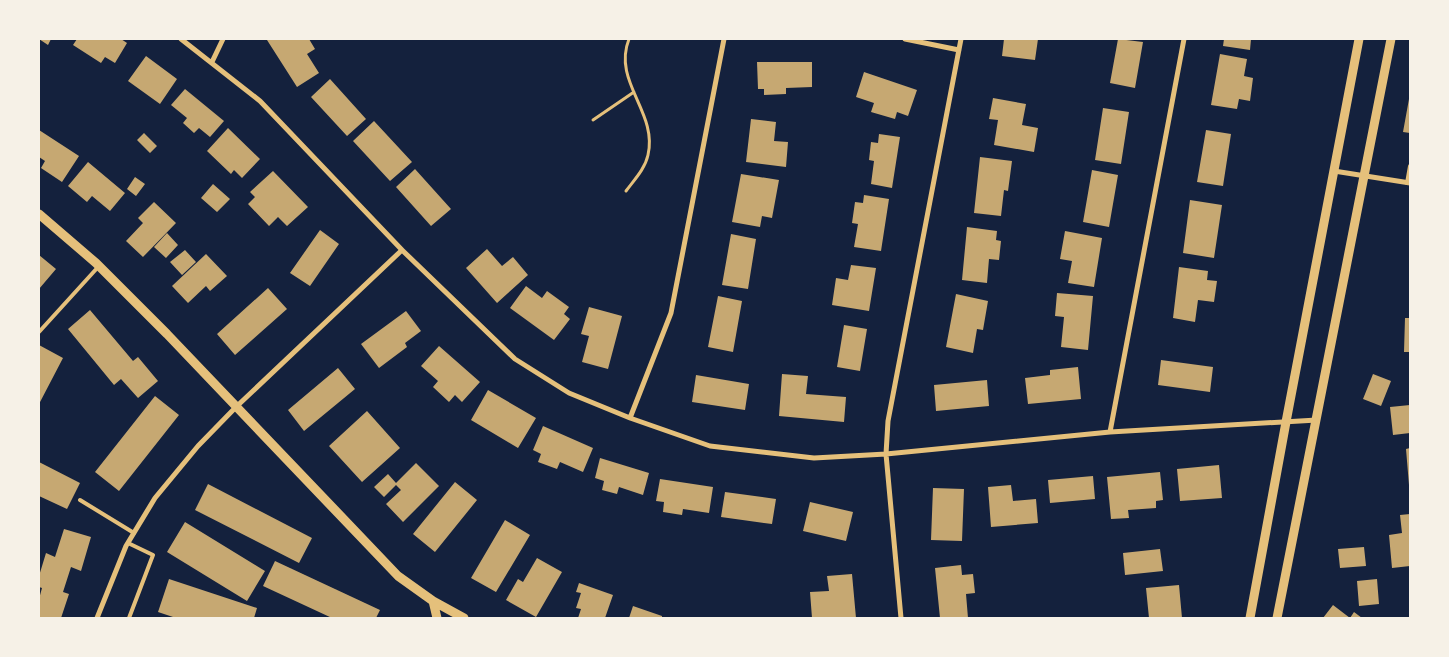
<svg xmlns="http://www.w3.org/2000/svg" width="1449" height="657" viewBox="0 0 1449 657" font-family="'PT Sans',sans-serif">
<rect width="100%" height="100%" fill="#14213d"/>
<!-- building -->
<path fill="#c6a872" d="M39 39H51L48 45Z
M77 39H121L127 43 115 63 105 57 101 63 73 45Z
M270 39H309L315 49 307 54 319 73 297 87 267 40Z
M1004 39H1038L1035 60 1002 56Z
M1118 39 1143 42 1135 88 1110 83Z
M1224 39H1251L1250 50 1223 46Z
M1220 54 1247 59 1244 76 1253 78 1250 101 1239 99 1237 109 1211 105Z
M146 56 177 79 160 104 128 81Z
M757 62H812V87L786 88V94L764 95V89H758Z
M864 72 917 90 908 116 897 112 895 119 871 112 874 103 856 97Z
M330 79 366 119 347 136 311 97Z
M185 89 224 121 210 137 199 128 194 133 183 123 187 118 171 105Z
M993 98 1026 104 1022 125 1038 128 1034 152 994 145 998 120 989 119Z
M1409 99 1410 100V133L1403 132Z
M1103 108 1129 112 1121 164 1095 160Z
M751 119 776 122 774 141 788 142 786 167 746 162Z
M374 121 412 162 390 181 353 141Z
M228 128 260 159 242 178 234 170 231 174 207 151Z
M39 130 79 156 62 182 41 168 45 161 39 157Z
M1206 130 1231 134 1223 186 1197 182Z
M144 133 157 146 150 153 137 140Z
M879 134 900 137 892 188 871 184 874 161 869 160 871 142 878 143Z
M980 157 1012 161 1008 191 1004 190 1001 216 974 213Z
M88 162 125 193 110 211 92 196 87 202 68 186Z
M415 169 451 209 431 226 396 187Z
M1092 170 1118 175 1109 227 1083 222Z
M273 171 308 207 287 226 278 217 269 226 248 204 255 197 250 192Z
M741 174 779 180 772 218 762 216 760 227 732 222Z
M135 177 145 184 136 196 127 189Z
M213 184 230 199 217 212 201 198Z
M864 195 889 199 881 251 854 247 858 224 852 223 855 202 863 203Z
M1190 200 1222 205 1214 258 1183 253Z
M154 202 176 223 143 257 126 241 143 223 138 218Z
M967 227 997 231 996 240 1001 241 999 260 989 259 987 283 962 280Z
M320 230 339 244 310 286 290 273Z
M1065 231 1102 238 1094 287 1068 283 1072 261 1060 259Z
M167 233 178 245 166 258 154 247Z
M731 234 756 239 748 289 722 285Z
M487 249 502 266 513 257 528 275 497 303 466 268Z
M185 250 196 262 182 275 170 262Z
M206 254 227 276 210 291 206 286 188 303 172 286Z
M39 255 56 269 39 289Z
M851 265 876 268 869 311 832 305 836 278 848 280Z
M1179 267 1208 271 1207 280 1217 281 1214 302 1198 300 1195 322 1173 318Z
M526 286 542 298 547 291 569 307 564 314 570 319 554 340 510 308Z
M268 288 287 309 235 355 217 334Z
M1057 293 1093 296 1088 350 1061 347 1064 317 1055 316Z
M956 294 988 301 983 330 977 329 973 353 946 347Z
M718 296 742 301 733 352 708 347Z
M589 307 622 316 608 369 582 362 589 336 581 334Z
M90 310 133 361 138 357 158 381 138 398 121 379 114 385 68 329Z
M406 311 421 331 405 343 407 347 379 368 361 344Z
M1405 318H1410V352H1404Z
M844 325 867 329 860 371 837 367Z
M39 345 63 358 39 404Z
M439 346 480 382 462 402 455 395 449 402 433 387 438 381 421 366Z
M1161 360 1213 367 1210 392 1158 385Z
M1078 367 1081 399 1028 404 1025 378 1050 375V370Z
M338 368 355 389 304 431 288 410Z
M782 374 808 376 806 394 846 397 844 422 779 416Z
M1373 374 1391 381 1381 406 1363 399Z
M696 375 749 384 745 410 692 402Z
M987 380 989 406 936 411 934 385Z
M488 390 536 418 518 448 471 420Z
M155 396 179 415 119 491 95 472Z
M1410 405V433L1393 435 1390 407Z
M367 411 400 448 362 482 329 446Z
M543 426 593 448 583 472 560 462 557 469 538 462 541 454 533 450Z
M1410 448V485H1409L1406 449Z
M600 458 649 473 643 495 619 487 617 494 602 490 604 481 595 478Z
M39 462 80 483 67 509 39 496Z
M416 463 439 486 403 522 386 504 401 490 396 485 384 497 374 487 388 474 396 483Z
M1219 465 1222 498 1180 501 1177 469Z
M1160 472 1163 500 1156 501V508L1128 510 1129 518 1111 519 1107 477Z
M1093 476 1095 499 1050 503 1048 480Z
M660 479 713 487 709 513 683 509 682 515 663 512 664 502 656 501Z
M455 482 477 500 435 552 413 534Z
M208 484 312 538 299 563 195 510Z
M1011 485 1013 501 1036 499 1038 523 991 527 988 487Z
M933 488 964 489 962 541 931 540Z
M725 492 776 499 772 524 721 517Z
M810 502 853 512 846 541 803 531Z
M1410 514V566L1392 568 1389 535 1402 533 1400 515Z
M505 520 530 535 496 592 471 578Z
M185 522 265 571 247 601 167 552Z
M64 529 91 537 81 571 71 567 63 592 69 594 61 618H39V599L42 588 39 587V576L46 553 55 557Z
M1364 547 1366 566 1340 568 1338 549Z
M1160 549 1163 571 1125 575 1123 553Z
M537 558 562 572 536 617 506 600 518 579 523 582Z
M275 561 380 610 376 618H332L263 586Z
M961 565 962 575 973 574 975 593 966 594 968 618H940L935 568Z
M852 574 856 618H812L810 592 829 591 827 576Z
M169 579 257 608 254 618H176L158 612Z
M1377 579 1379 604 1359 606 1357 581Z
M579 583 613 595 605 618H578L581 609 576 608 581 593 576 592Z
M1179 585 1182 618H1149L1146 588Z
M1333 605 1350 618 1354 612 1362 618H1323Z
M633 606 662 616V618H629Z"/>
<g fill="none" stroke-linecap="round" stroke-linejoin="round">
<!-- path -->
<path stroke="#e5c07b" stroke-width="3" d="M593 120 634 92
M626 191C634 180 645 169 648 155 658 112 612 82 629 39"/>
<!-- service -->
<path stroke="#e5c07b" stroke-width="4" d="M1407 183 1410 166
M39 332 99 266
M80 500 134 533
M128 543 153 555 129 618"/>
<!-- minor -->
<path stroke="#e5c07b" stroke-width="5" d="M181 39 260 101 402 250 515 359 569 393 630 418 710 446 814 458 886 454 1110 432 1317 420
M905 39 959 50
M212 62 223 39
M1334 171 1410 183
M630 418 671 313 724 39
M1110 432 1184 39
M97 618 126 546 155 498 198 446 236 407 402 250
M901 618 886 454 888 421 961 39"/>
<!-- tertiary -->
<path stroke="#e5c07b" stroke-width="9" d="M39 214 96 263 167 334 398 576 433 601 464 618
M433 601 437 618
M1250 618 1286 422 1359 39
M1277 618 1391 39"/>
</g>
<!-- border -->
<rect width="1449" height="657" fill="none" stroke="#f6f1e7" stroke-width="80"/>
</svg>
